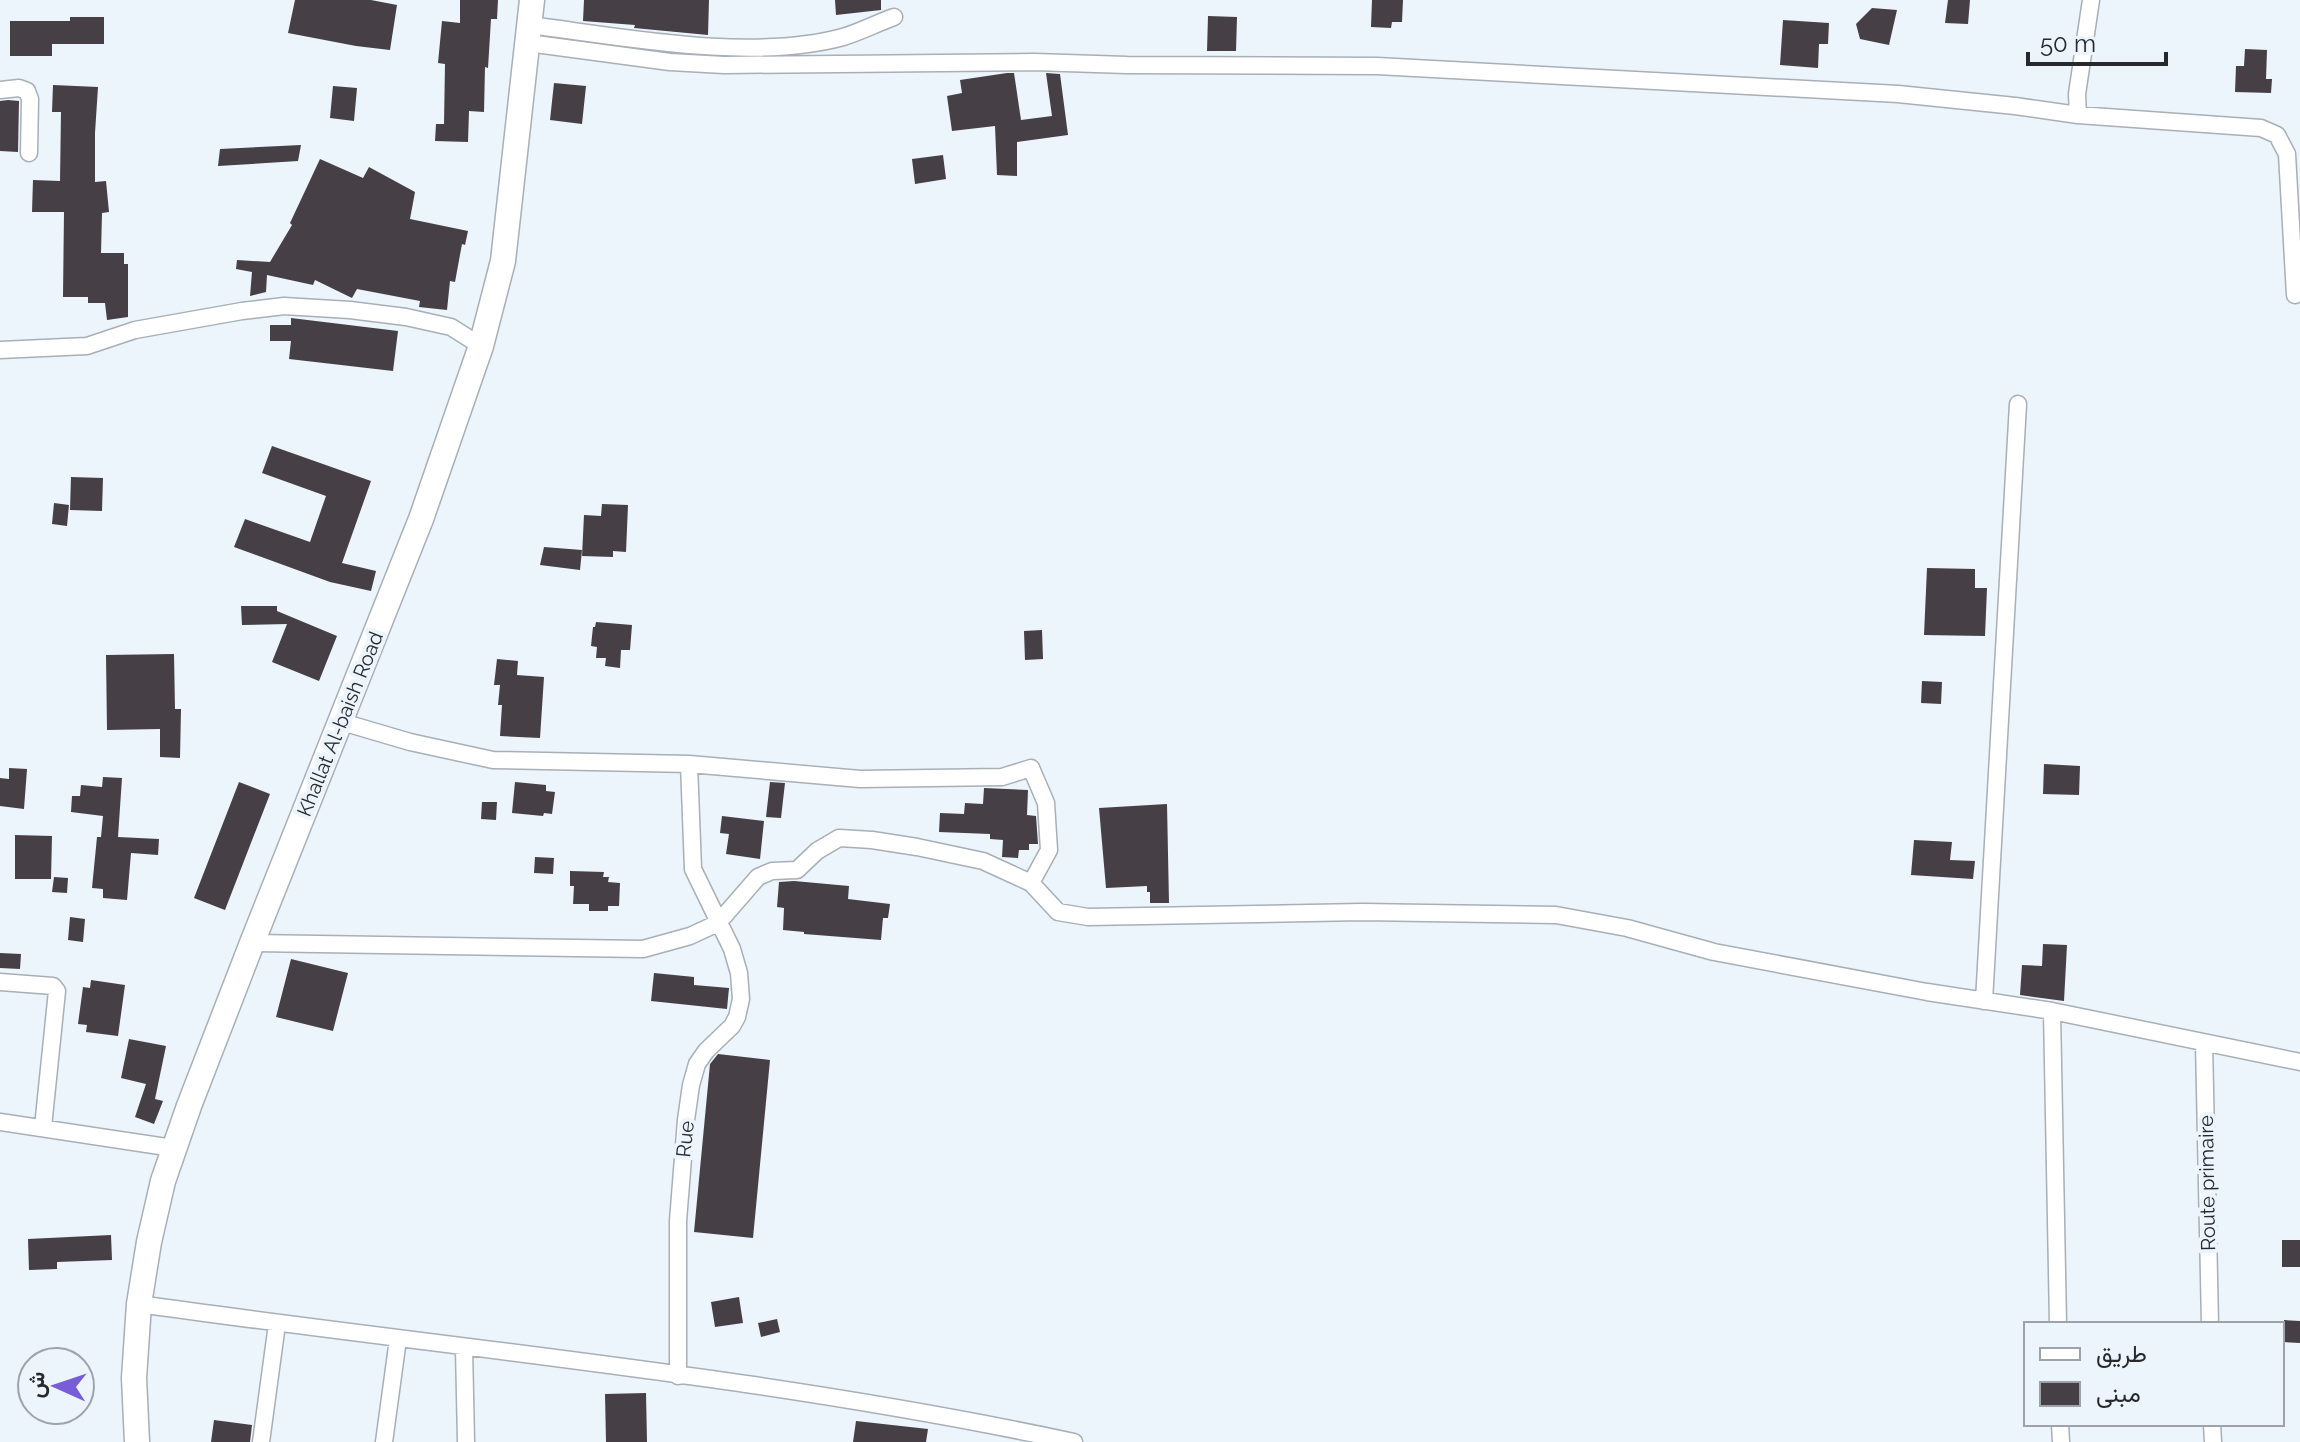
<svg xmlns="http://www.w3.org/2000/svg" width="2300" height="1442" viewBox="0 0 2300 1442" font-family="Raleway,Vazirmatn,sans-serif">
<rect width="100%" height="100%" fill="#ecf4fc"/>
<!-- building -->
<path fill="#463f45" d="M295 0H371L397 5 390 50 356 46 288 33Z
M460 0H498L497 19H491L488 68 485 67 484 112 469 111 468 142 435 141 436 124H444L445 64 438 63 442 21 460 23Z
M584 0H709L708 35 634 28 635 25 583 21Z
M835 0H881V10L836 15Z
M1372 0H1403L1402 22H1392L1391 28 1371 27Z
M1948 0H1970L1968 24 1945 23Z
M1872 8 1897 10 1889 45 1860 39 1856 24Z
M1208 16 1237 17 1236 51H1207Z
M70 17H104V44H52V56H10V21H70Z
M1783 20 1829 23 1828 44H1819L1818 68 1780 65Z
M2245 49 2267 50 2266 79H2272L2271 93 2235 92 2236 66H2244Z
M1007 73H1014L1021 120 1052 116 1046 73 1060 74 1068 135 1017 142V176L997 175 995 126 952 131 947 96 962 93 960 80Z
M554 83 586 86 582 124 550 120Z
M53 85 98 87 95 133V182L106 181 109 212 102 213 101 253H124V264H128V317L107 320 105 303H88V297H63L64 212H32L33 180 60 181 61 112H52Z
M333 86 357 88 354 121 330 118Z
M8 100 19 101 18 152 0 151V101Z
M301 145 298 161 218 166 220 149Z
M943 155 946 179 915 184 912 159Z
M320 159 363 178 369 167 415 192 410 219 468 231 465 245 462 244 455 282 450 281 447 310 419 307 420 301 357 289 352 298 315 280 313 285 267 275 266 292 250 296 252 272 236 269 237 260 270 262 292 225 290 223Z
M291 318 398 331 393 371 289 359 291 341H270V325H291Z
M272 446 371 481 342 563 376 571 371 591 330 582 234 547 245 519 310 542 326 496 262 473Z
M71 477 103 478 102 511 70 510Z
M54 503 69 505 67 526 52 524Z
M602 504 628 505 626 552 613 551V557L582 556 584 515 601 516Z
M544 547 582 550 580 570 540 565Z
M1927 568 1975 569V588H1987L1985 636 1924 635Z
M241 606H277V611L337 636 319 681 272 662 287 624 242 625Z
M596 622 632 625 630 650H621L620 668 605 666 606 658H596L597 647 591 646 593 627H595Z
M1042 630 1043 659 1025 660 1024 631Z
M174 654 175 709H181L180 758 160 757V729L107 730 106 655Z
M497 659 518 661 517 675 544 677 540 738 500 736 502 705H498L500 685H494Z
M1922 681 1942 682 1941 704 1921 703Z
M2044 764 2080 766 2079 795 2043 794Z
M9 768 27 769 24 809 0 806V778L9 779Z
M103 777 122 778 118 837 159 839 158 855 131 853 127 900 103 898V889L92 888 97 837H101L103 816 71 812 72 796H80L81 785 102 787Z
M239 782 270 794 225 910 194 898Z
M515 782 546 785V791L555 792 552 814 544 813 543 816 512 813Z
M770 782 785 783 781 818 766 817Z
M984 788 1028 790 1027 815 1036 816 1038 844H1029V850H1019L1018 858 1002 857 1003 840 990 839V834L939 832 940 813 964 814 965 803 983 804Z
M482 802H497L496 820 481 819Z
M1167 804 1169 903H1150V892H1147V886L1106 888 1099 808Z
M722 816 764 821 760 859 726 854 729 834 720 833Z
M15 835 52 836 51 879H15Z
M1914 840 1952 842 1950 860 1975 861 1973 879 1911 875Z
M535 857 554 858 553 874 534 873Z
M570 871 604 872 603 877H609L608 882 620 883 619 906H608V911H589V904H573L574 886H570Z
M54 877 68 878 67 893 52 892Z
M794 881 849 886 848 899 890 904 888 918H883L881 940 804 934V932L783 930 784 908 777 907 779 882Z
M70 917 85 919 83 942 68 940Z
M2043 944 2067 945 2064 1001 2020 995 2022 965 2042 966Z
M0 953 21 954 20 969 0 968Z
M291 959 348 973 333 1031 276 1017Z
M654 973 694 977V985L729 988 727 1009 651 1001Z
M91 980 125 985 118 1036 86 1032 87 1025 78 1024 83 987 90 988Z
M129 1039 166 1046 155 1099 163 1101 154 1124 135 1117 146 1084 121 1078Z
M718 1054 770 1060 753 1238 694 1232 710 1064Z
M111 1235 112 1260 57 1262V1269L29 1270 28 1239Z
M2282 1240H2300V1267H2282Z
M739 1297 743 1323 715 1327 711 1302Z
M777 1319 780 1332 761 1337 758 1323Z
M2284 1320 2300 1321V1343L2283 1342Z
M646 1393 647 1442H606L605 1394Z
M214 1420 252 1425 250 1442H211Z
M856 1421 928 1429 926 1442H853Z"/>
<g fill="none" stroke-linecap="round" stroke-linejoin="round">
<defs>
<path id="street" d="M530 25C623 37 752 62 843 37 860 32 877 23 894 17
M528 43 670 62 724 65 1034 62 1127 65 1377 66 1898 94 2015 106 2078 115 2261 128 2277 135 2287 154 2295 295
M0 90 19 88 27 91 30 99 29 153
M2078 115 2077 94 2091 0
M0 350 87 346 135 330 242 311 284 306 350 310 406 317 451 327 481 346
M342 722 410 742 493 760 689 764 860 779 1002 777 1031 768 1046 803 1049 850 1031 883
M252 943 643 949 690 936 718 923 758 877 772 871 797 870 817 851 839 838 872 840 917 847 983 861 1031 883 1058 912 1088 917 1362 912 1556 915 1627 928 1714 952 1927 992 2052 1011 2300 1062
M0 982 53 986 57 991 43 1127
M1984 1001 2018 404
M2052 1011 2058 1324
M2204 1043 2210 1324
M0 1122 173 1148
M139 1304C450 1348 766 1376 1074 1442
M464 1348 466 1442
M678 1376V1221L686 1120 691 1085 697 1064 706 1051 732 1026 737 1017 741 999 739 973 732 949 693 869 689 764
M2060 1424 2061 1442
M2212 1424 2213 1442
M261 1442 277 1324
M384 1442 398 1339"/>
<path id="secondary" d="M137 1442 134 1378 139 1304 149 1242 163 1181 189 1106 252 943 421 519 481 346 503 261 532 0"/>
</defs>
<!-- street casing -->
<use href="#street" stroke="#a8afb6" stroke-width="19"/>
<!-- secondary casing -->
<use href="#secondary" stroke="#a8afb6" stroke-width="27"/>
<!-- street -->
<use href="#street" stroke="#fff" stroke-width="16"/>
<!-- secondary -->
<use href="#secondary" stroke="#fff" stroke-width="24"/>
</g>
<g text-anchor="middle" stroke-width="8" stroke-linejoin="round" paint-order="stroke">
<!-- street labels -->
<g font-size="20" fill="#27292c" stroke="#ecf4fc">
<text transform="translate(340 724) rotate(-68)" y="7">Khallat Al-baish Road</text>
<text transform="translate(685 1139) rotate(-84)" y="7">Rue</text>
<text transform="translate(2207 1183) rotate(-91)" y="7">Route primaire</text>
</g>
</g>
<!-- legend -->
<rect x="2024" y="1322" width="260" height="104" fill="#ecf4fc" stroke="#9da3a9" stroke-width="2"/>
<rect x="2040" y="1348" width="40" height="12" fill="#ffffff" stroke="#9da3a9" stroke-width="2"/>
<text x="2096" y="1362" font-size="24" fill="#27292c">طريق</text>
<rect x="2040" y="1382" width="40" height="24" fill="#463f45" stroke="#9da3a9" stroke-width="2"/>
<text x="2096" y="1402" font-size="24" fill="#27292c">مبنى</text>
<!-- north arrow -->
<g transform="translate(56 1386) rotate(273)"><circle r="38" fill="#ecf4fc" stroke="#9da3a9" stroke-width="2"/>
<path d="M0-6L14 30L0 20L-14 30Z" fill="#775dd8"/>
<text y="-12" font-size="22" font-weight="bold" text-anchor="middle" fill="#27292c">ش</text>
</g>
<!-- scale -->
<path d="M2028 52v12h138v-12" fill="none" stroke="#27292c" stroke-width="4"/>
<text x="2040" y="52" font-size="24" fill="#27292c" stroke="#ecf4fc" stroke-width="6" paint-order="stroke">50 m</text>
</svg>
